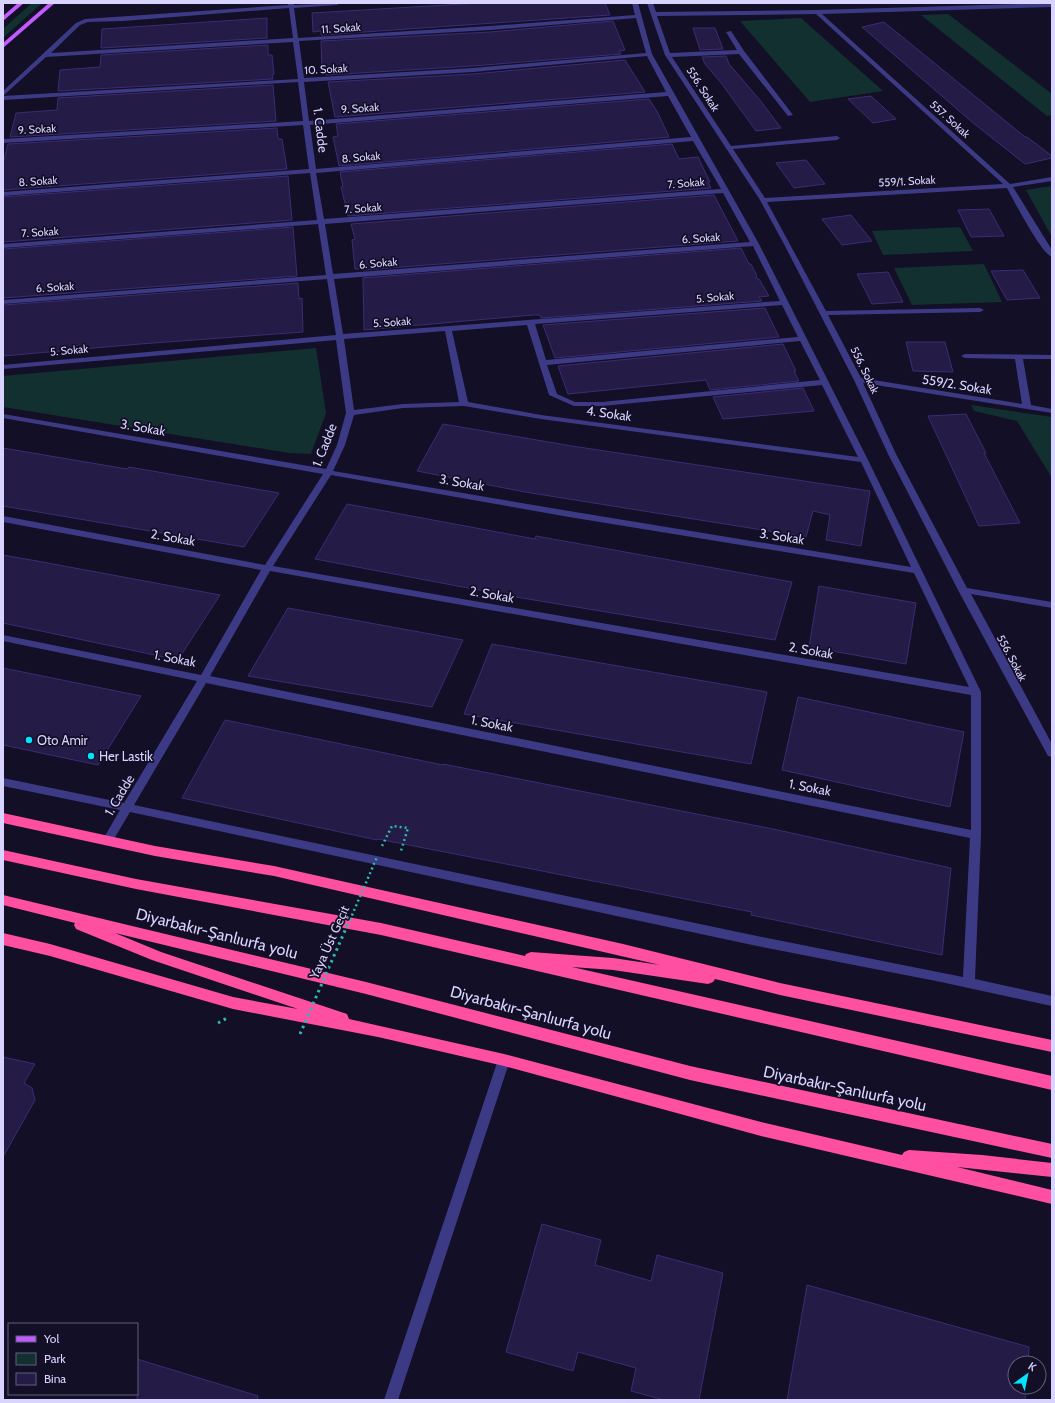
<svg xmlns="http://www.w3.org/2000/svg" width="1055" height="1403" viewBox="0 0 1055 1403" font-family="Cabin,sans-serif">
<rect width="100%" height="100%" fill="#130f26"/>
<!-- green -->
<path fill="#12302f" d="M32 3H42L3 38V29Z
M948 14 1052 94V115L1047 116 921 15Z
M801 18 883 91 810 102 740 21Z
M1052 186V237L1026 190Z
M960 227 973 251 883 255 872 231Z
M984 264 1002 302 912 305 894 268Z
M316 348 326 413 311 454 289 453 3 407V376Z
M971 405 1052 417V478L1017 421 974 411Z"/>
<!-- building -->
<path fill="#241b47" stroke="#3b2d73" d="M480 3H605L610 15 321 35V31L313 32 312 13Z
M267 18V38L101 48 102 29Z
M613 21 625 50 619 51 621 54 473 66 326 75V72H322L321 41 490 32Z
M884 22 1025 137H1027L1052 156V158L1025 164 972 122 862 27Z
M693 28H715L723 49 700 50Z
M268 45V55H272L274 74 272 75 273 79 58 91 60 70 100 67 101 55Z
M726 56 729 64 759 99 781 128 756 131 722 84 705 64 702 57Z
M625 60 645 92 335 117 328 82 473 74Z
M273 85 276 121 10 137 16 113 57 110 58 98Z
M871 96 896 119 873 123 848 99Z
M649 99 658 113 669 137 339 166 333 137 338 136 336 124Z
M277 128 278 139H282L287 169 3 190V164L8 144Z
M672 144 679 159 698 157 710 182H708L711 188 348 216 341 187H343L340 172Z
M806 160 825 184 794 188 776 163Z
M288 176 292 220 3 242V197Z
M714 195 738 241 363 270V269H355L352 240 355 239 351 224Z
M989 209 1004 236 971 237 958 210Z
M851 215 872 241 842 245 822 219Z
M293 227 297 276 3 298V249Z
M741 248 749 264H751L756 274 757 279H759L769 296 759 297 762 301 541 318 540 315H533L364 330 363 278Z
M1023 270 1040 298 1007 300 991 271Z
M888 272 903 302 872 304 857 274Z
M298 283 299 299 302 298 303 332 140 344 3 356V305Z
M765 308 779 337 555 358 543 325Z
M906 342H945L953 372 913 371Z
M783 344 796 371H794L799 381 710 390 706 380 568 394 558 366Z
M803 388 814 411 723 419 713 397Z
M966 414 986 453H984L1020 523 979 526 928 416Z
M443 424 572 446 870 491 861 546 826 540 830 515 813 511 806 537 525 492 417 471Z
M3 448 127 469 129 467 279 493 244 547 3 506Z
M347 504 535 539 536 536 792 582 775 640 510 596 315 559Z
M3 555 37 561 220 595 178 660 3 623Z
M819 586 916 603 906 664 809 647Z
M288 608 463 640 432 707 248 676Z
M492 644 767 692 751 764 464 714Z
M3 668 141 696 98 765 3 745Z
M798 697 964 732 950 807 782 770Z
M225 720 443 765V764L773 829 951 868 942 955 751 915 752 912 378 839 377 840 182 798Z
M3 1057 35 1064 24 1083 32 1088 35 1100 3 1157Z
M542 1224 601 1240 595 1265 651 1281 657 1255 723 1273 699 1400H664L631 1391 636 1368 578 1352 573 1371 506 1352Z
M807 1285 1029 1347 1028 1363H1015V1387H1026L1025 1400H787Z
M137 1359 258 1396 257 1400H137Z"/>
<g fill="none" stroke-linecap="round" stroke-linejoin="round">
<!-- path-far1 -->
<path stroke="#2fb8b0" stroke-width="2.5" stroke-dasharray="2 3" stroke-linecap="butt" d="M382 846 392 826 408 828 401 851"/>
<!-- path -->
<path stroke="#2fb8b0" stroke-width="3" stroke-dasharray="2.5 4" stroke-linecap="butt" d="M218 1023 227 1018"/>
<!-- minor -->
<path fill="#3d3a85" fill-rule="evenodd" d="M288 3H294V5L340 3 337 5 294 8 298 38 490 26 635 15 632 3H638L652 54 759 244 868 460 981 692V835L975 979 1052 996V1006L941 982 757 946 130 812 111 844 107 845 103 844 102 841 120 810 3 786V778L124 803 197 681 3 641V635L201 675 261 570 3 522V516L265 565 323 474 3 418V414L326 469 337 445 346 413 336 340 3 369V365L336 335 327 279 3 304V300L326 275 318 224 3 248V244L317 220 310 173 3 196V192L309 169 303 125 3 143V139L303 121 298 82 3 100V96L298 79 293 42 46 57 3 96V91L76 23 85 19 288 5ZM289 8 293 38 51 53 80 25 88 22 123 21ZM636 18 646 53 473 68 304 78 299 41 490 30ZM647 56 666 92 309 121 304 82 473 72ZM668 96 691 137 316 169 310 125ZM693 141 721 189 324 219 316 173ZM723 193 750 242 333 274 325 224ZM753 246 780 301 343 334 334 279ZM782 305 798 337 546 360 535 324ZM527 325 549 395 574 406H602L822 385 858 457 541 415 468 402 452 331ZM445 331 459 402 403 404 354 410 344 339ZM800 341 820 380 602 402H575L557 394 547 365ZM464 406 541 419 861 462 911 567 569 511 333 471 345 445 354 415 403 408ZM331 475 569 517 914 573 969 687 273 566ZM270 571 971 695V830L210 676ZM206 683 970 838 963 977 757 936 134 805Z
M647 3H653L656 12 817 10 1052 3V7L822 14 1010 184 1052 177V181L1013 187 1052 250V257C1041 253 1014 201 1007 188L767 202 826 311 980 308 984 310 980 312 828 315 861 378 1022 404 1015 359 965 358 961 356 965 354 1052 355 1051 359H1023L1031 405 1052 409V413L863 383 896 454 967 588 1052 602V608L971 594 1052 744V757L1048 756 958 590 888 454 854 380 785 246 760 200 665 55ZM816 14 1003 184 765 198 733 149 837 140 840 138 837 136 731 146 672 57 739 54 788 116 793 115 744 51 731 31 726 32 737 50 670 53 657 16Z
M504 1055 508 1056 510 1060 398 1400H384L498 1060 500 1056Z"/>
<!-- major -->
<path fill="#c25bff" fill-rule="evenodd" d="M18 3H24L3 21V16Z
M49 3H55L3 48V43Z"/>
<!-- highway -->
<path fill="#ff4fa3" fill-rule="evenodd" d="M3 813 155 846 274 866 623 944 780 983 1052 1040V1052L780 995 715 979 713 982 708 984 613 970 572 967 1052 1076V1090L381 935 136 889 3 860V850L136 879 381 923 525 956 526 954 531 952 613 958 660 965 274 876 155 856 3 823Z
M3 895 366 982 690 1066 1052 1144V1158L690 1080 366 994 115 933 161 952 347 1014 349 1019 504 1054 761 1122 902 1155 904 1152 909 1150 982 1155 1052 1163V1177L957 1167 1052 1190V1204L761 1136 504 1066 378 1037 233 1009 50 956 3 945V933L50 944 233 997 298 1009 152 960 76 929 74 925 75 923 3 905Z"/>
<!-- path-bridge-far1 -->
<path stroke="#2fb8b0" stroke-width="2.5" stroke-dasharray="2 3" stroke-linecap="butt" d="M350 920 377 857"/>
<!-- path-bridge -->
<path stroke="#2fb8b0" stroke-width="3" stroke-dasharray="2.5 4" stroke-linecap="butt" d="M300 1034 350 919"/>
</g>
<!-- markers -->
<g fill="#00e5ff" stroke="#130f26" stroke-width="1.5">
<circle cx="29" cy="740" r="4"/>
<circle cx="91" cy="756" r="4"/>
</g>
<g text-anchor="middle" stroke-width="3.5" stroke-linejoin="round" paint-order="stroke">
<!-- far-street labels -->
<g font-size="11" fill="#d9d4ff" stroke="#130f26">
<text transform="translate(341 28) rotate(-4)" y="4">11. Sokak</text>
<text transform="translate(326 69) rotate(-3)" y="4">10. Sokak</text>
<text transform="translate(703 89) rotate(57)" y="4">556. Sokak</text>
<text transform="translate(360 108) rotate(-4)" y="4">9. Sokak</text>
<text transform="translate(950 119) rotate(42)" y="4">557. Sokak</text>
<text transform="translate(37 129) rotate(-3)" y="4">9. Sokak</text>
<text transform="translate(361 157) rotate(-5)" y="4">8. Sokak</text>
<text transform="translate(38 181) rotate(-4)" y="4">8. Sokak</text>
<text transform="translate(907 181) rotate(-3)" y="4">559/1. Sokak</text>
<text transform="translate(686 183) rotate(-5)" y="4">7. Sokak</text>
<text transform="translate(363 208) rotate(-4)" y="4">7. Sokak</text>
<text transform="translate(40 232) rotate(-4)" y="4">7. Sokak</text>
<text transform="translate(701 238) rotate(-4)" y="4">6. Sokak</text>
<text transform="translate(378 263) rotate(-5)" y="4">6. Sokak</text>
<text transform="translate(55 287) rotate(-4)" y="4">6. Sokak</text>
<text transform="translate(715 297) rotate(-5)" y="4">5. Sokak</text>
<text transform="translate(392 322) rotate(-4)" y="4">5. Sokak</text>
<text transform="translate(69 350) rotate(-5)" y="4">5. Sokak</text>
<text transform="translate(865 370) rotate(64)" y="4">556. Sokak</text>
<text transform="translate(1012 658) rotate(62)" y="4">556. Sokak</text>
</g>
<!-- street labels -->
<g font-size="13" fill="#d9d4ff" stroke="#130f26">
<text transform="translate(321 130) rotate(83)" y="5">1. Cadde</text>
<text transform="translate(957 384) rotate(9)" y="5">559/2. Sokak</text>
<text transform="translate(609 413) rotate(8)" y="5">4. Sokak</text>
<text transform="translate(143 427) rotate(10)" y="5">3. Sokak</text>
<text transform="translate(324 445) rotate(-68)" y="5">1. Cadde</text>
<text transform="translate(462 482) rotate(10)" y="5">3. Sokak</text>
<text transform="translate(782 536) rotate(9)" y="5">3. Sokak</text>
<text transform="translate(173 537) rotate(10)" y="5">2. Sokak</text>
<text transform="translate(492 594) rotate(10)" y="5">2. Sokak</text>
<text transform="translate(811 650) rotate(10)" y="5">2. Sokak</text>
<text transform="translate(175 658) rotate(11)" y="5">1. Sokak</text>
<text transform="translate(492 723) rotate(11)" y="5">1. Sokak</text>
<text transform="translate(810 787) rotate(11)" y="5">1. Sokak</text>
<text transform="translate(119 795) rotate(-59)" y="5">1. Cadde</text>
<text transform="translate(329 942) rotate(-66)" y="5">Yaya Üst Geçit</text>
</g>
<!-- poi labels -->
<g font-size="13" fill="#d9d4ff" stroke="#130f26" text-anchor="start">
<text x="37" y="745">Oto Amir</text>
<text x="99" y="761">Her Lastik</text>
</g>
<!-- near-street labels -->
<g font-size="16" fill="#d9d4ff" stroke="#130f26">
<text transform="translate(217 933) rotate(14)" y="6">Diyarbakır-Şanlıurfa yolu</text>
<text transform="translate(531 1012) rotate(15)" y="6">Diyarbakır-Şanlıurfa yolu</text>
<text transform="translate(845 1088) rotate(12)" y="6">Diyarbakır-Şanlıurfa yolu</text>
</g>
</g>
<!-- border -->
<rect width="1055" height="1403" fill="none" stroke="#d9d4ff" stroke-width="8"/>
<!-- legend -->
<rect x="8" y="1323" width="130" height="72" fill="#130f26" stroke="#625e7d"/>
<rect x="16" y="1336" width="20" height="6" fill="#c25bff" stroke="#625e7d"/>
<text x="44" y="1343" font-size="12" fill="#d9d4ff">Yol</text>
<rect x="16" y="1353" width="20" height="12" fill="#12302f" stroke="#625e7d"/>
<text x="44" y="1363" font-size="12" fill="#d9d4ff">Park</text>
<rect x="16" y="1373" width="20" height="12" fill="#241b47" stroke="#625e7d"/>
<text x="44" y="1383" font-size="12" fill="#d9d4ff">Bina</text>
<!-- north arrow -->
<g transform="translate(1027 1375) rotate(33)"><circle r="19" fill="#130f26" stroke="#625e7d"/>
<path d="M0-3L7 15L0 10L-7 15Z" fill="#00e5ff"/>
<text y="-6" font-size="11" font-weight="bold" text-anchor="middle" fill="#d9d4ff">K</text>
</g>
</svg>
